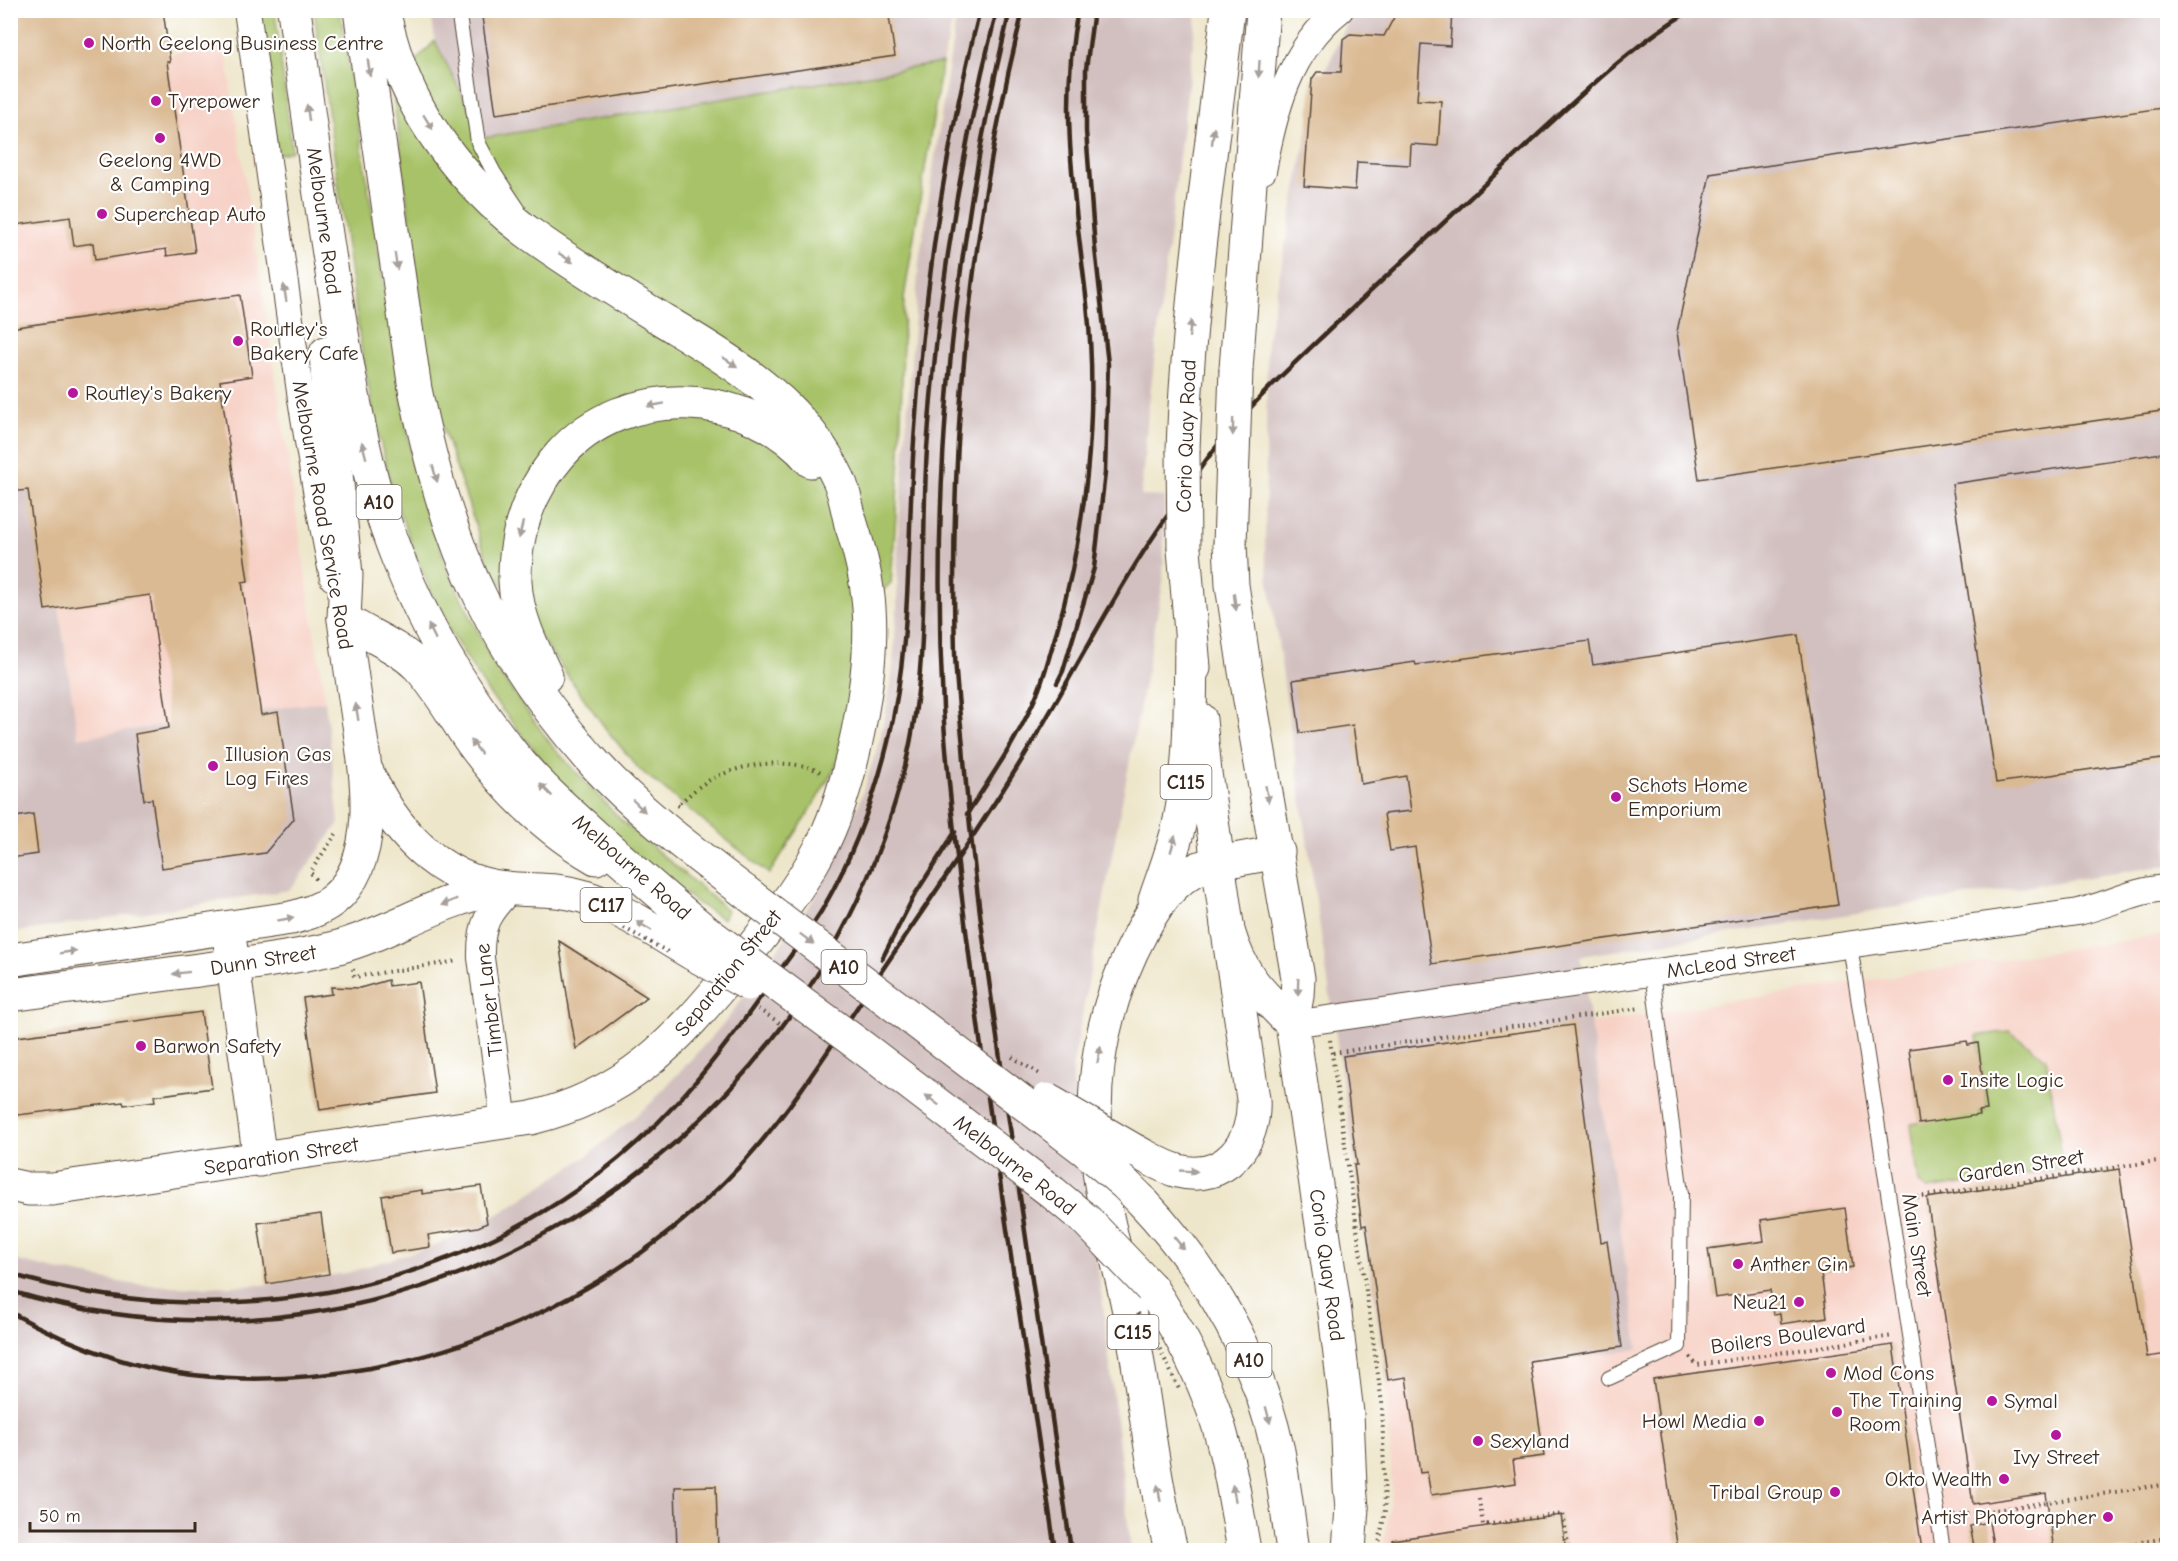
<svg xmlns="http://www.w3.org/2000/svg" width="2178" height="1561" viewBox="0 0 2178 1561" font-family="'Comic Neue',sans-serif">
<rect width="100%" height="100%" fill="#fff"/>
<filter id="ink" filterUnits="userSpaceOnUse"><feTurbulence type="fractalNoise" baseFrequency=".0167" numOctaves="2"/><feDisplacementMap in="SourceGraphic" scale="12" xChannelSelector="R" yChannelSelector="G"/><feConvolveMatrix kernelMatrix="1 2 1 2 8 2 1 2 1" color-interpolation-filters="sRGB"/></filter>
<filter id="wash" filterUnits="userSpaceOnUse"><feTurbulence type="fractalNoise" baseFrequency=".008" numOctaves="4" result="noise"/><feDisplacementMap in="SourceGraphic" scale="24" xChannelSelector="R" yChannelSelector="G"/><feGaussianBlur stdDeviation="1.35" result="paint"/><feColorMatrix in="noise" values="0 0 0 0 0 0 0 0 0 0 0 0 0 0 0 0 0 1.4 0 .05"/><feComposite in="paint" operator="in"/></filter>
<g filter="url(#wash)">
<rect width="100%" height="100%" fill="#eee6ca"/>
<!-- built -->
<path fill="#f7d1c6" d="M225 47 325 701 78 738 11 255 10 76Z
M2167 934V1550H1382L1392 1493 1387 1383 1638 1349 1591 1023Z"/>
<!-- industrial -->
<path fill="#d2bfbf" d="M431 11H955L942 63 484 138 435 41Z
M957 11H1197L1148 412 1141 496 1165 497 1163 583 1072 1069 1078 1134 1104 1313 1131 1550H11L10 1259 56 1270 130 1284 198 1287 263 1285 347 1273 439 1244 497 1215 587 1156 651 1103 726 1021 815 897 858 807 881 736 892 679 897 607 898 537 919 262Z
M1353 11H2167V865L1581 956 1638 1349 1387 1383 1265 554 1267 341 1314 95Z
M10 266 78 738 325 701 339 823 290 890 11 933Z"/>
<!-- green -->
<path fill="#a7c268" stroke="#717643" stroke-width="1.5" d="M258 11H275L292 151 276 155Z
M314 11H340L414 473 449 573 497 670 553 747 622 821 727 910 723 919 697 903 621 844 554 775 488 692 443 620 417 558 394 497 374 416 360 340Z
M435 41 484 138 942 63 904 298 900 458 891 583 859 611 851 693 836 766 808 814 769 874 639 769 606 729 489 566 432 395 392 85Z
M2009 1031 2046 1058 2064 1169 1927 1189 1919 1183 1911 1124 1987 1110 1977 1036Z"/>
<g id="blocks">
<!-- building -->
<path fill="#daba93" d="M10 10H163L170 62H167L195 252 167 256 166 249 95 260 93 243 74 246 70 217 16 225 10 191Z
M481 10H888L895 56 496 114Z
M1398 10H1452L1450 46 1421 44 1417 100 1441 101 1438 146 1411 144 1410 165 1357 162 1355 190 1304 186 1312 79 1317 72H1341L1343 39 1350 34 1384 36Z
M2168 107V410L1699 479 1677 332 1710 174Z
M240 295 252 376 220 381 248 581 242 582 261 715 278 712 294 819 265 853 162 868 152 799 144 800 135 734 169 728 150 595 45 610 28 490 10 492V328Z
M2168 452V758L1996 783 1952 484Z
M1798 635 1838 905 1432 964 1415 847 1390 851 1384 814 1411 811 1406 776 1361 784 1353 725 1300 733 1293 680 1415 662 1416 665 1589 641 1593 665Z
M33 814 38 854 10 858V818Z
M559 941 647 997 576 1049 568 1001Z
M388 980 389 986 419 982 435 1093 320 1110 303 998 332 994 331 987 360 988Z
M201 1012 212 1088 154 1096 155 1101 124 1105 123 1102 10 1116V1038Z
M1573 1025 1601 1242 1607 1241 1622 1347 1530 1361 1544 1456 1513 1460 1516 1483 1431 1495 1427 1472 1420 1473 1406 1377 1388 1380 1366 1225 1362 1226 1354 1165H1357L1343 1056Z
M1967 1041 1968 1045 1978 1043 1987 1110 1978 1111 1979 1115 1919 1124 1909 1049Z
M2119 1169 2147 1357 2168 1354V1551H2054L2046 1493 1973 1504 1927 1198Z
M481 1186 487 1223 478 1227 428 1235 430 1247 391 1253 382 1196 422 1190V1194Z
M1845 1208 1853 1267 1821 1272 1827 1317 1781 1324 1780 1313 1774 1314 1770 1290 1715 1298 1708 1249 1764 1241 1761 1220Z
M321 1214 329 1274 267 1284 258 1223Z
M1893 1345 1922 1551H1893L1892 1543 1839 1551H1678L1653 1379Z
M716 1486 718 1551H677L675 1487Z
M1561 1515 1566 1551H1393L1392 1540Z
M1989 1522 1994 1551H1975L1970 1526Z"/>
</g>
</g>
<g filter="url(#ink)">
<use href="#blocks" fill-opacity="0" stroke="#564638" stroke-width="1.5"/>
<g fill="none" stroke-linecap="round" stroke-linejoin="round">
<defs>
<path id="lane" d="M458 10 478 142 494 173 518 209
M1850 945 1943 1550
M1609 1378 1679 1346 1681 1194 1652 973"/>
<path id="street" d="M247 10 301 399 316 490 333 578
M1263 171C1274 112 1289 50 1340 10
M1292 1024 2078 912C2108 905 2137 889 2168 888
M504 1121 481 958C480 924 488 912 511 889"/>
<path id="secondary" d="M1236 369 1263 10
M1183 450C1188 303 1211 157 1228 10
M1230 544 1232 585 1245 671 1298 978 1297 996 1292 1024 1334 1305 1347 1413 1350 1487 1352 1507
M1184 549 1194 668
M1200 719 1205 773 1228 931C1242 977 1259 991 1292 1024
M1218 863 1278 852
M230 943 260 1160
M10 960 291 918C306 914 320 910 333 900 382 860 366 772 358 718 353 685 348 652 344 619
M10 995C71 987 131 979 191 971 239 965 288 959 335 948 395 932 442 896 506 888
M10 1185 28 1189H52L531 1118C626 1095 675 1043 735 969 765 932 797 893 819 851 851 791 874 675 869 608 867 579 860 551 851 524"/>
<path id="highway" d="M294 10C308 110 321 210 338 309 352 394 366 480 399 561 427 631 466 696 514 756 540 788 574 817 605 845 639 875 673 906 709 934
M360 10 415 389C430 461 449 534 482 600 511 659 552 716 595 764 639 812 693 852 744 891
M383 10C389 36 396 61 407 85 432 142 482 200 533 236 575 266 619 293 663 320 733 363 803 402 839 480 845 493 847 509 851 524
M326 353 330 412 346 575 344 619C367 635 396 645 417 665 439 688 454 718 473 744 506 789 547 830 596 858
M546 676C532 647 516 614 515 581 514 534 529 491 560 455 625 381 749 388 811 461
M366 770C392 828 438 881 505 888 532 891 556 888 582 896 622 908 659 934 695 955
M1155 900C1163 876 1173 851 1179 825 1192 764 1190 702 1191 640
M1135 1151C1149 1158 1163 1167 1178 1171 1225 1183 1256 1143 1253 1099L1227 925
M1140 1199C1208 1271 1257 1353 1278 1451 1284 1484 1288 1518 1293 1550
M1151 1288C1174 1323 1194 1359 1209 1398 1228 1446 1235 1500 1244 1550
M1171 1550C1153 1477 1145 1401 1132 1327 1125 1286 1113 1247 1105 1207 1085 1106 1094 1020 1143 929 1159 899 1181 868 1218 863
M1349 1550 1352 1507"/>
</defs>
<!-- lane casing -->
<use href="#lane" stroke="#564638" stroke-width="16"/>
<!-- street casing -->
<use href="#street" stroke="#564638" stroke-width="28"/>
<!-- secondary casing -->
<use href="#secondary" stroke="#564638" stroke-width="35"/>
<!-- highway casing -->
<use href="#highway" stroke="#564638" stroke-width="35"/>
<!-- path -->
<path stroke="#564638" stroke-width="4" stroke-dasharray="1.5 4.5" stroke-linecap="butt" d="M679 806 677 805C686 798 694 790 703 784 735 764 785 756 821 772
M316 879 310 872 336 834
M353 969 354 977 458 961
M1330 1040 1382 1403 1385 1510 1378 1550
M1333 1053 1640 1008
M1905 1199 2157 1161
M1690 1357 1697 1365 1893 1336
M1479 1499 1483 1525 1563 1514 1569 1550
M1955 1516 2168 1484
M2088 1550 2168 1538"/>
<!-- lane -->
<use href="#lane" stroke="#fff" stroke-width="14"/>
<!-- street -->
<use href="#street" stroke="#fff" stroke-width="26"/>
<!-- secondary -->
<use href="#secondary" stroke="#fff" stroke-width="33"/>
<!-- highway -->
<use href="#highway" stroke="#fff" stroke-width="33"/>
<!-- rail -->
<path stroke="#3b2a1e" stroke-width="4.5" d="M1010 10C955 237 930 474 943 707 949 806 963 904 975 1002 999 1185 1028 1368 1055 1550
M1023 10C971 220 949 437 955 653 956 684 960 715 963 746 971 858 987 969 1003 1079 1026 1236 1048 1393 1071 1550
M1057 683 1063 671 1094 568 1105 473 1108 364 1095 248 1086 131V69L1094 10
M967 814C993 774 1021 734 1039 689 1045 673 1049 657 1054 641 1086 534 1099 415 1087 304 1076 207 1058 108 1078 10
M882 959 914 896 955 832
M10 1274C218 1336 450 1298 619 1158 675 1112 720 1054 762 995 782 967 804 939 822 910 852 858 874 800 888 742 912 643 907 542 914 441 924 295 943 152 980 10
M10 1291C403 1409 807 1159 905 766 931 662 920 555 927 449 937 301 960 154 997 10
M10 1312C44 1331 80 1347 117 1359 197 1384 288 1383 370 1368 511 1342 642 1271 740 1166 795 1106 838 1035 883 969 929 901 976 834 1018 766 1057 703 1091 637 1129 575 1153 535 1180 497 1207 459 1242 412 1284 373 1326 333 1369 293 1411 253 1453 214 1487 182 1521 150 1555 119 1598 79 1641 40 1691 10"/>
<defs>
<path id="secondary-bridge" d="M1183 450 1184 549
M1230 544 1236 369"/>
<path id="highway-bridge" d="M744 891 1084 1149 1125 1184 1140 1199
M709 934 870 1053 1052 1192 1087 1221 1151 1288
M695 955 748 984
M1047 1100 1135 1151"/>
</defs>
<!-- secondary-bridge casing -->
<use href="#secondary-bridge" stroke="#564638" stroke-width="35" stroke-linecap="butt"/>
<!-- highway-bridge casing -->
<use href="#highway-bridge" stroke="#564638" stroke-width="35" stroke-linecap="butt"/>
<!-- path-bridge -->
<path stroke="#564638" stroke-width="4" stroke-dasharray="1.5 4.5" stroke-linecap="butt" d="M624 928 668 952
M758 1009 780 1023
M1012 1057 1041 1075
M1138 1313 1156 1341 1180 1391"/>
<!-- secondary-bridge -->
<use href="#secondary-bridge" stroke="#fff" stroke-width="33"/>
<!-- highway-bridge -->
<use href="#highway-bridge" stroke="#fff" stroke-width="33"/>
</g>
<!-- one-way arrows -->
<defs><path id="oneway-solid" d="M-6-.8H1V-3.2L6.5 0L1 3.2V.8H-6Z" transform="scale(1.5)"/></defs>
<g fill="#a79f9a">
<use href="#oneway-solid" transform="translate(369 68) rotate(82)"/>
<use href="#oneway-solid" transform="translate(1259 69) rotate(94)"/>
<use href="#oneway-solid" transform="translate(308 113) rotate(-98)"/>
<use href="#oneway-solid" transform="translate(428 122) rotate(58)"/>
<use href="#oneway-solid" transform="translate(1213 136) rotate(-83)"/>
<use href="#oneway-solid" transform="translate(566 258) rotate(33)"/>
<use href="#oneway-solid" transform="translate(396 261) rotate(82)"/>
<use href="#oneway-solid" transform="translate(285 293) rotate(-99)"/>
<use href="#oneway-solid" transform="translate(1190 329) rotate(-84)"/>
<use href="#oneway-solid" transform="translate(730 362) rotate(33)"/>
<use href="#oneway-solid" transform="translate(656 405) rotate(170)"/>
<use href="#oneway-solid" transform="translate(1233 427) rotate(91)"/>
<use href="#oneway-solid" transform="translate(364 450) rotate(-105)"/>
<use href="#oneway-solid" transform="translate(435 474) rotate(74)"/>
<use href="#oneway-solid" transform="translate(521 530) rotate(103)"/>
<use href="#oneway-solid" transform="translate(1235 602) rotate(82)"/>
<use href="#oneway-solid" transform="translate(432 632) rotate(-116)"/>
<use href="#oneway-solid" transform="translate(357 712) rotate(-99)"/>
<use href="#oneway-solid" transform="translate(476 747) rotate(-127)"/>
<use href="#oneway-solid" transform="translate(546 790) rotate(-135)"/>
<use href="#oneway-solid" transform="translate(1267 794) rotate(80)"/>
<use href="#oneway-solid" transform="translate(639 806) rotate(44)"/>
<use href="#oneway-solid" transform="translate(1173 844) rotate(-74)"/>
<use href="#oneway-solid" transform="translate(449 902) rotate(158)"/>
<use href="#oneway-solid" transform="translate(286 919) rotate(-10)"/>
<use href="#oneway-solid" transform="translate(644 926) rotate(-150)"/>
<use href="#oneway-solid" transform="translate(807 939) rotate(37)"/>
<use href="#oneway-solid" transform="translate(68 952) rotate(-9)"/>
<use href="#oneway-solid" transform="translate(181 973) rotate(173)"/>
<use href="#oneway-solid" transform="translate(1298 987) rotate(92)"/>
<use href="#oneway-solid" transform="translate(1099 1055) rotate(-79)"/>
<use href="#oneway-solid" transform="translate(932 1100) rotate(-143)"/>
<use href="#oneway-solid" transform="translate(1189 1171) rotate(3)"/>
<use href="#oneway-solid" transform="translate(1179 1243) rotate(51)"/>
<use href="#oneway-solid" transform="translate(1268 1415) rotate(75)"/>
<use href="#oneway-solid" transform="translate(1159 1493) rotate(-100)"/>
<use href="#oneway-solid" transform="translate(1234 1493) rotate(-101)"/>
</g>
</g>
<!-- markers -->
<g fill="#b5179e" stroke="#fff" stroke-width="2">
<circle cx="89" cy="43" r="6"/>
<circle cx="156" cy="101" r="6"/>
<circle cx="160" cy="138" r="6"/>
<circle cx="102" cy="214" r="6"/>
<circle cx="238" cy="341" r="6"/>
<circle cx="73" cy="393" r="6"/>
<circle cx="213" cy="766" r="6"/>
<circle cx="1616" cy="797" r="6"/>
<circle cx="141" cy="1046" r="6"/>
<circle cx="1948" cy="1080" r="6"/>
<circle cx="1738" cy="1264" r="6"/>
<circle cx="1799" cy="1302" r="6"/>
<circle cx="1831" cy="1373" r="6"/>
<circle cx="1992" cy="1401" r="6"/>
<circle cx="1837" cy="1412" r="6"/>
<circle cx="1759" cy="1421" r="6"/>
<circle cx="2056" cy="1435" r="6"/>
<circle cx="1478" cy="1441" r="6"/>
<circle cx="2004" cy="1479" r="6"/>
<circle cx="1835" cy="1492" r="6"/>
<circle cx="2108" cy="1517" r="6"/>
</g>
<g text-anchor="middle" stroke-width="4.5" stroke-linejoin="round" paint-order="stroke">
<!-- shield labels -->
<g fill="#fff" stroke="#766a62" stroke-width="1.5">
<rect x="356.5" y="485" width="45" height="34" rx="4.5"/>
<rect x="1160.5" y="765" width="51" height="34" rx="4.5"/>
<rect x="580.5" y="888" width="51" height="34" rx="4.5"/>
<rect x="821.5" y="950" width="45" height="34" rx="4.5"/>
<rect x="1107.5" y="1315" width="51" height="34" rx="4.5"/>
<rect x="1226.5" y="1343" width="45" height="34" rx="4.5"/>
</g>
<g font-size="20" font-weight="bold" fill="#3b2a1e">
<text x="379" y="509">A10</text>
<text x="1186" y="789">C115</text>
<text x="606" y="912">C117</text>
<text x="844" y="974">A10</text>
<text x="1133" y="1339">C115</text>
<text x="1249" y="1367">A10</text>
</g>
<!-- poi labels -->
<g font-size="21" fill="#3b2a1e" stroke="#fff" text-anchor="start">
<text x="101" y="50">North Geelong Business Centre</text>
<text x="168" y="108">Tyrepower</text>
<text x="160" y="167" text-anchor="middle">Geelong 4WD<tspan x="160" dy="24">&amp; Camping</tspan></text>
<text x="114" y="221">Supercheap Auto</text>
<text x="250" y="336">Routley's<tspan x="250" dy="24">Bakery Cafe</tspan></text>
<text x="85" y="400">Routley's Bakery</text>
<text x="225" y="761">Illusion Gas<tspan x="225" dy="24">Log Fires</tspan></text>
<text x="1628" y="792">Schots Home<tspan x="1628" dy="24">Emporium</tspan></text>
<text x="153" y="1053">Barwon Safety</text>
<text x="1960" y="1087">Insite Logic</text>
<text x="1750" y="1271">Anther Gin</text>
<text x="1787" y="1309" text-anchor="end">Neu21</text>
<text x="1843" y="1380">Mod Cons</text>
<text x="1849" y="1407">The Training<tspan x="1849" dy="24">Room</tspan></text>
<text x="2004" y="1408">Symal</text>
<text x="1747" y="1428" text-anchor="end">Howl Media</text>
<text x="1490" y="1448">Sexyland</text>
<text x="2056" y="1464" text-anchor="middle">Ivy Street</text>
<text x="1992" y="1486" text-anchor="end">Okto Wealth</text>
<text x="1823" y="1499" text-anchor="end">Tribal Group</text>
<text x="2096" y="1524" text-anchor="end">Artist Photographer</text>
</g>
<!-- street labels -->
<g font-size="21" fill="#3b2a1e" stroke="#fff">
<text transform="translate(324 221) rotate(82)" y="7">Melbourne Road</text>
<text transform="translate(1186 436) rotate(-88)" y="7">Corio Quay Road</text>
<text transform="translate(323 515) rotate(80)" y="7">Melbourne Road Service Road</text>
<text transform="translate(632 867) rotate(41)" y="7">Melbourne Road</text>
<text transform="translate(263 960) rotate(-9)" y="7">Dunn Street</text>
<text transform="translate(1731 962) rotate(-8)" y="7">McLeod Street</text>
<text transform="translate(728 973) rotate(-51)" y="7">Separation Street</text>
<text transform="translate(489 1000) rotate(-97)" y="7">Timber Lane</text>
<text transform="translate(281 1156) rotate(-9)" y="7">Separation Street</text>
<text transform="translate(1015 1165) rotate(38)" y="7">Melbourne Road</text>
<text transform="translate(2021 1166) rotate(-9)" y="7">Garden Street</text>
<text transform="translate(1917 1245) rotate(81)" y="7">Main Street</text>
<text transform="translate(1327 1265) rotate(82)" y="7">Corio Quay Road</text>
<text transform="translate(1788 1336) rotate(-8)" y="7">Boilers Boulevard</text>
</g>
</g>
<!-- margin -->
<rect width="2178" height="1561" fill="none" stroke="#fff" stroke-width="36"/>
<!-- scale -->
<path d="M30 1522v9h165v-9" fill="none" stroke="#3b2a1e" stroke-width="3"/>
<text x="39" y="1522" font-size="18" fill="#3b2a1e" stroke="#ffffff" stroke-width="4.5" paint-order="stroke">50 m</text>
</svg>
